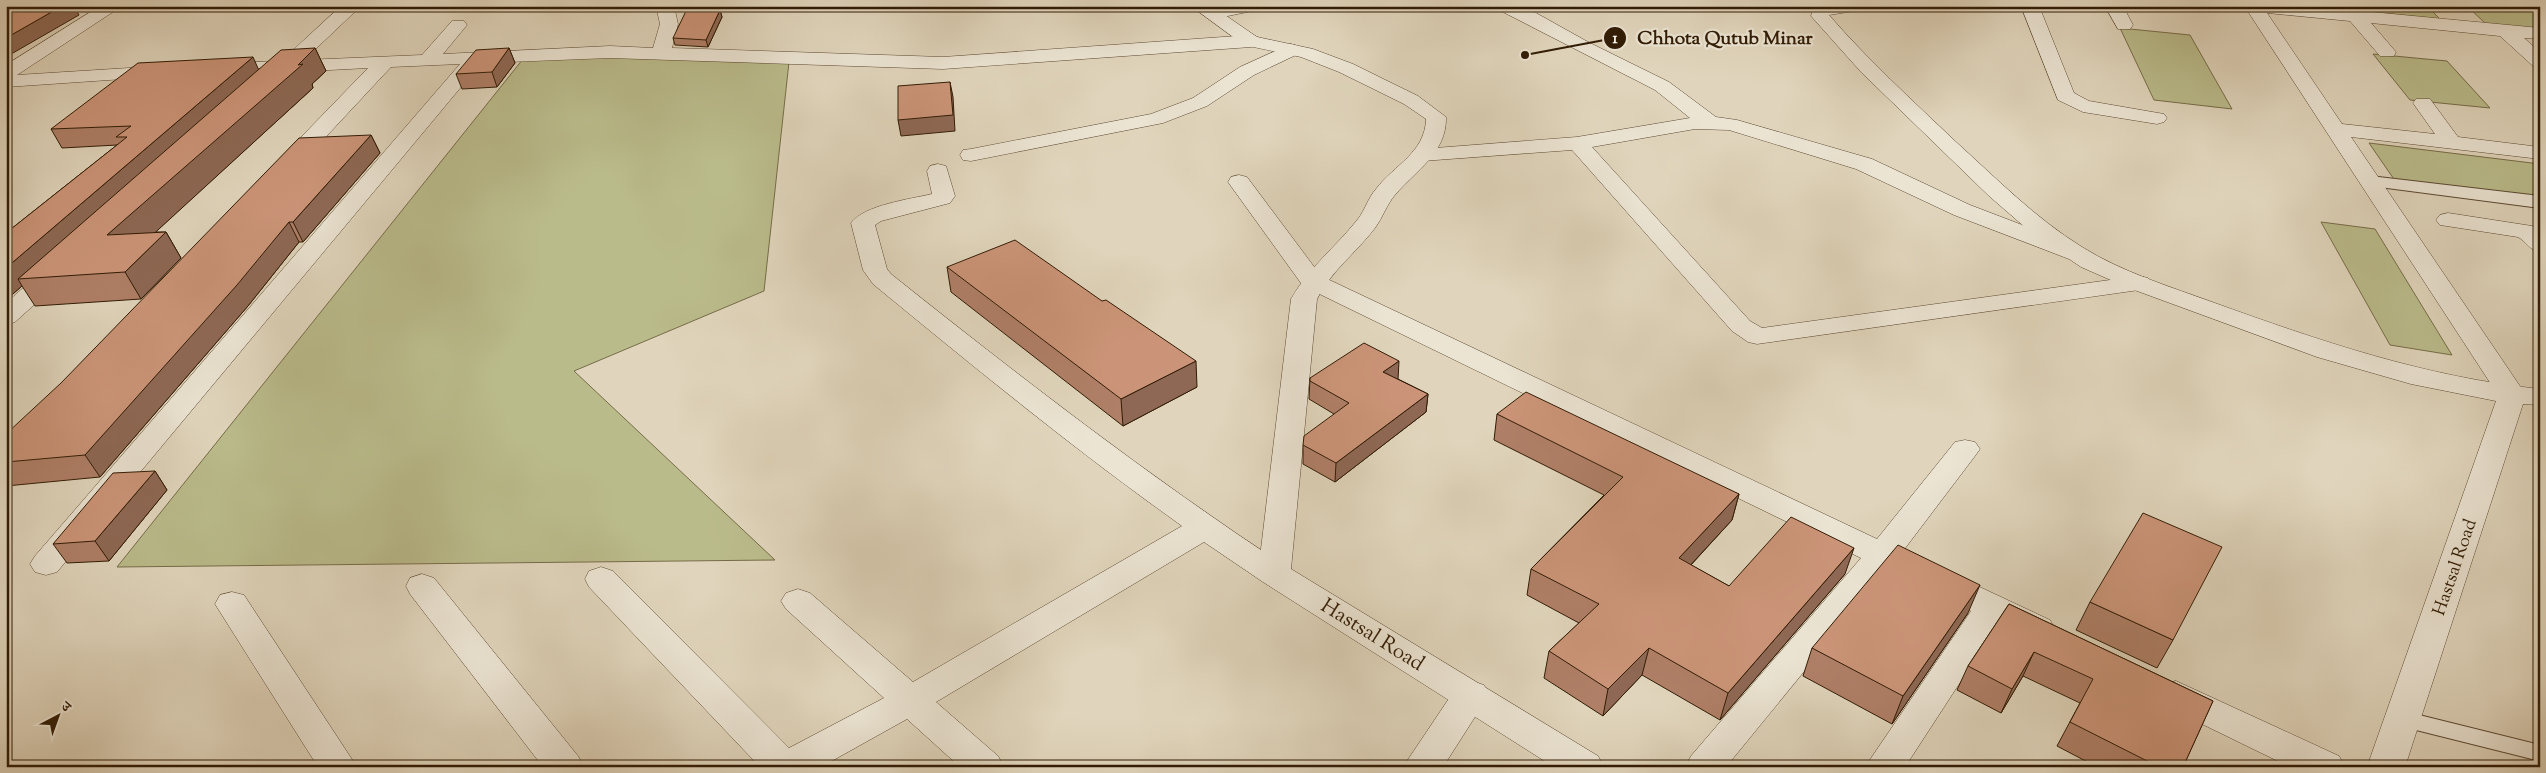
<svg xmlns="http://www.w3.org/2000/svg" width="2546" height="773" viewBox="0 0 2546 773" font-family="'Sorts Mill Goudy','Noto Serif Devanagari',serif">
<rect width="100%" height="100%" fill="#e0d5bc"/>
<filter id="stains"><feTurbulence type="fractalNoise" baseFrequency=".004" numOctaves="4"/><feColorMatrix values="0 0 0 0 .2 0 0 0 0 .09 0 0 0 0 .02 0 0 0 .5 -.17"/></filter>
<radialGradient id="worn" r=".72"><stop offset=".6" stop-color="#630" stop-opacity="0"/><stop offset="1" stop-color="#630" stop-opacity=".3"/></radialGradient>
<!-- green -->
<path fill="#babb8b" stroke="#766c48" d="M2309 6H2427L2440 19Z
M2467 6 2540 10V29L2486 24Z
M2120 28 2190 35 2232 109 2154 100Z
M618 53 789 62 764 291 574 371 775 560 117 567 523 59Z
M2373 54 2447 61 2490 108 2410 100Z
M2369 143 2540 164V206L2400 188Z
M2321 222 2375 229 2452 355 2390 345Z"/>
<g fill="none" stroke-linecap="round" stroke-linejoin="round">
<defs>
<path id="service" d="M2403 711 2540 745V761L2396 725 2393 719 2396 713Z"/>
<path id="pedestrian" d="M2370 176 2540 196V208L2364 185 2361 181 2364 177Z"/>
<path id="minor" d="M100 6H122L17 75 161 66 168 68 171 72 168 76 6 87V65Z
M341 6H361L304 60 422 55 452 21H464L467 25 443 54 610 46 653 48 660 24 656 6H674L678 24 672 48 943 57 1251 35 1258 37 1260 41 1258 45 1251 47 943 69 610 58 481 63 57 572 46 575 35 572 30 564 35 556 460 64 391 67 295 170 287 172 279 170 276 165 279 160 368 68 291 72 281 77 272 72 221 75 214 73 211 69 214 65 221 63 281 61Z
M1225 6H1260L1257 10 1213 19 1207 18 1204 14 1207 10Z
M1496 6H1520L1536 13 1588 42 1669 82 1716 117 1737 120 1872 159 1970 205 2085 249 2089 254 2085 259 2077 261 2069 259 1954 215 1856 169 1729 130 1695 129 1592 147 1750 321 1762 328 2139 276 2148 278 2151 283 2148 288 2139 290 1757 344 1748 342 1732 331 1572 150 1422 161 1414 160 1411 155 1414 150 1422 149 1577 137 1690 118 1655 90 1499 10Z
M2021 6H2039L2074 93 2089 101 2164 114 2167 118 2164 122 2157 124 2083 112 2058 100Z
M2105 6H2123L2133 25 2130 29H2118Z
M2242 6H2308L2540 28V39L2524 38 2540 52V68L2533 66 2500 36 2371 23 2396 52 2394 56H2380L2350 21 2267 13 2342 124 2435 134 2413 103 2416 99H2430L2458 137 2540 147V159L2351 137 2526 395 2522 401 2512 403 2502 401 2247 10Z
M2516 6H2540V12L2519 10Z
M1291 44 1298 46 1300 50 1298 54 1254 75 1207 106 1163 123 971 161 963 160 960 155 963 150 971 149 1151 114 1193 98 1240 67Z
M938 164 946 166 955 196 950 203 881 221 875 225 887 269 891 274C1019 376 1148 476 1285 566L1290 574 1285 582 1274 585 1263 582 1204 542 936 702 998 756 1004 767H960L907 719 821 767H760L589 587 585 579 589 571 601 567 613 571 789 748 884 698 786 609 781 601 786 593 798 589 810 593 913 682 1182 526C1075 450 974 367 873 284L863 270 851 223C864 205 911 199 932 194L927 171 930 166Z
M1239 175 1247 177 1321 276 1877 539 1955 442 1965 440 1975 442 1980 449 1975 456 1903 551 2050 620 2055 629 2050 638 2038 642 1998 624 1905 767H1865L1971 611 1887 570 1726 767H1685L1691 756 1861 558 1303 286 1228 182 1231 177Z
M2448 213 2532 226 2540 230V252C2529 250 2527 242 2518 237L2440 225 2436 220 2440 215Z
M57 264 66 266 69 271 66 276 15 322 6 325V303L48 266Z
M422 574 434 578 578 756 584 767H543L410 594 406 586 410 578Z
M232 592 244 595 357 767H318L215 604 220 595Z
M1471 681 1484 685 1489 695 1443 767H1403L1458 685Z
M2176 681 2339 756 2345 767H2290L2163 705 2158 695 2163 685Z"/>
<path id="tertiary" d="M1191 6H1212L1257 37 1313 49 1353 64 1418 96 1446 117C1447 153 1416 170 1395 195 1387 204 1383 217 1375 228 1356 253 1331 271 1317 299L1291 569 1598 756 1604 767H1554L1263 582 1258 574 1291 299C1309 267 1336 247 1358 219 1365 210 1368 198 1376 189 1394 165 1425 153 1426 119L1404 104 1339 72 1301 57 1244 45Z
M1820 6H1863L1860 10 1829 15C1868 60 1912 100 1955 141 1996 178 2035 218 2082 247 2122 272 2168 286 2212 302 2320 341 2425 377 2540 389V405L2523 404 2405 767H2367L2496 401 2411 384 2317 357 2129 288 2081 267 2034 235 1989 196 1861 72 1811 16 1813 9Z"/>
</defs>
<!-- service casing -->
<use href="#service" stroke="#5d4a33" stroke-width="2"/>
<!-- pedestrian casing -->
<use href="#pedestrian" stroke="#5d4a33" stroke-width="2"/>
<!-- minor casing -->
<use href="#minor" stroke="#5d4a33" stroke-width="1"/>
<!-- tertiary casing -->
<use href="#tertiary" stroke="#5d4a33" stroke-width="1"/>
<!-- service -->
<use href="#service" fill="#ebe4d3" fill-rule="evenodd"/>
<!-- pedestrian -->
<use href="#pedestrian" fill="#ebe4d3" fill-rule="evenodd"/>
<!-- minor -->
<use href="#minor" fill="#ebe4d3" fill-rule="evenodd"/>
<!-- tertiary -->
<use href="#tertiary" fill="#ebe4d3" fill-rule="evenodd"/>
</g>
<!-- wall -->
<path fill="#af7f67" stroke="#311c05" d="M720 10 722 17 708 47 675 45 673 38Z
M315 48 326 71 312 84 313 88 155 232H166L181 258 141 299 35 306 22 286 6 300V233L117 145 62 148 51 129 259 69Z
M509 48 515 63 497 87 462 89 456 74Z
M371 135 380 153 303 242H299L248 306 100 477 6 486V462Z
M947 267 1102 301 1197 387 1123 426 951 292Z
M1310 378 1398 379 1428 394 1426 412 1335 482 1303 464V445L1334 414 1309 399Z
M1497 414 1739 494 1732 520 1691 565 1729 586 1845 574 1720 720 1642 675 1603 716 1544 678 1549 651 1579 623 1527 595 1531 569 1604 495 1494 440Z
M155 471 167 490 109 561 67 563 53 544Z
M2090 602 2173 640 2157 668 2076 630Z
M2009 604 2213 701 2183 767H2097L2057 746 2080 703 2023 676 2001 713 1957 690 1968 666Z
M1968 613 1892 724 1803 676 1812 648Z"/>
<!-- shaded-wall -->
<path fill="#8e6854" stroke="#311c05" d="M62 6H74L79 15 6 57V38Z
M720 10 722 17 708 47 706 40Z
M315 48 326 71 312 84 313 88 123 262 107 235Z
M509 48 515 63 497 87 492 72Z
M253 57 261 75 18 279 22 286 6 300V268Z
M950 82 953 97 955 131 901 136 898 120Z
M371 135 380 153 303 242 293 222Z
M289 222 299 242 248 306 100 477 85 455Z
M166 232 181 258 141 299 125 272Z
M1196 361 1197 387 1123 426 1121 399Z
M1399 361 1398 380 1383 372Z
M1428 394 1426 412 1335 482 1336 463Z
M155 471 167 490 109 561 95 541Z
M1739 494 1732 520 1673 584 1679 558Z
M1854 548 1845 574 1720 720 1728 693Z
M1980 585 1968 613 1892 724 1903 696Z
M1649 648 1642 675 1603 716 1608 689Z
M2034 652 2023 676 2001 713 2012 689Z"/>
<!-- building -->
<path fill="#cb9478" stroke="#311c05" d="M6 6H62L6 38Z
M720 10 706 40 673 38 686 11Z
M315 48 298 65 303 64 107 235 166 232 125 272 18 279 281 50Z
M509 48 492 72 456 74 476 50Z
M253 57 6 268V233L127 137H116L131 126 51 129 138 63Z
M950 82 953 115 898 120V86Z
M371 135 293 222H289L237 285 85 455 6 462V434L61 383 299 138Z
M1015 240 1102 301 1106 300 1196 361 1121 399 947 267Z
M1364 343 1399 361 1383 372 1428 394 1336 463 1303 445 1304 436 1349 403 1310 381V378Z
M1526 392 1739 494 1679 558 1729 586 1791 517 1854 548 1728 693 1649 648 1608 689 1549 651 1599 604 1531 569 1623 477 1497 414Z
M155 471 95 541 53 544 113 473Z
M2143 513 2222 547 2173 640 2090 602Z
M1898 545 1980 585 1903 696 1812 648Z
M2009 604 2213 701 2183 767H2159L2070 722 2093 679 2034 652 2012 689 1968 666Z"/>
<g text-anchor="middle" stroke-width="4.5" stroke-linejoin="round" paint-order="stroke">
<!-- street labels -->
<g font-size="18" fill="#311c05" stroke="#ebe4d3">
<text transform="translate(2454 567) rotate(-71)" y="6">Hastsal Road</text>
</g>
<!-- near-street labels -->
<g font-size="21" fill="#311c05" stroke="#ebe4d3">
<text transform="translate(1373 634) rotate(32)" y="7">Hastsal Road</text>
</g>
</g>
<!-- callouts -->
<path fill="none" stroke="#311c05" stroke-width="2" d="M1525 55L1615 38"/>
<g fill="#311c05" stroke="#ebe4d3" stroke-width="2">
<circle cx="1525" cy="55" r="5"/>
<circle cx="1615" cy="38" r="12"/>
</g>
<g font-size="15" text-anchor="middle" font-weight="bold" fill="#fff">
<text x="1615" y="43">1</text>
</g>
<g font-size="19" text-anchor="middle" font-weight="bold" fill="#311c05" stroke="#ebe4d3" stroke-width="4.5" stroke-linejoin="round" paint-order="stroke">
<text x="1725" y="44">Chhota Qutub Minar</text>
</g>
<!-- margin -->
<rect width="2546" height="773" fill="none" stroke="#e0d5bc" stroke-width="25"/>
<rect x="8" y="8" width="2531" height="758" fill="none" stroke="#311c05" stroke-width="2.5"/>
<rect x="12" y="12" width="2521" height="748" fill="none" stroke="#311c05"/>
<!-- north arrow -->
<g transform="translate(58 716) rotate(41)" stroke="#ebe4d3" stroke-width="4" paint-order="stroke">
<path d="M0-4L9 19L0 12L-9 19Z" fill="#311c05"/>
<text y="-8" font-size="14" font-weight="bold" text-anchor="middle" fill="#311c05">उ</text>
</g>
<rect width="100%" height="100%" filter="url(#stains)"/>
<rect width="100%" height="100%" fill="url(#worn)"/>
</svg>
